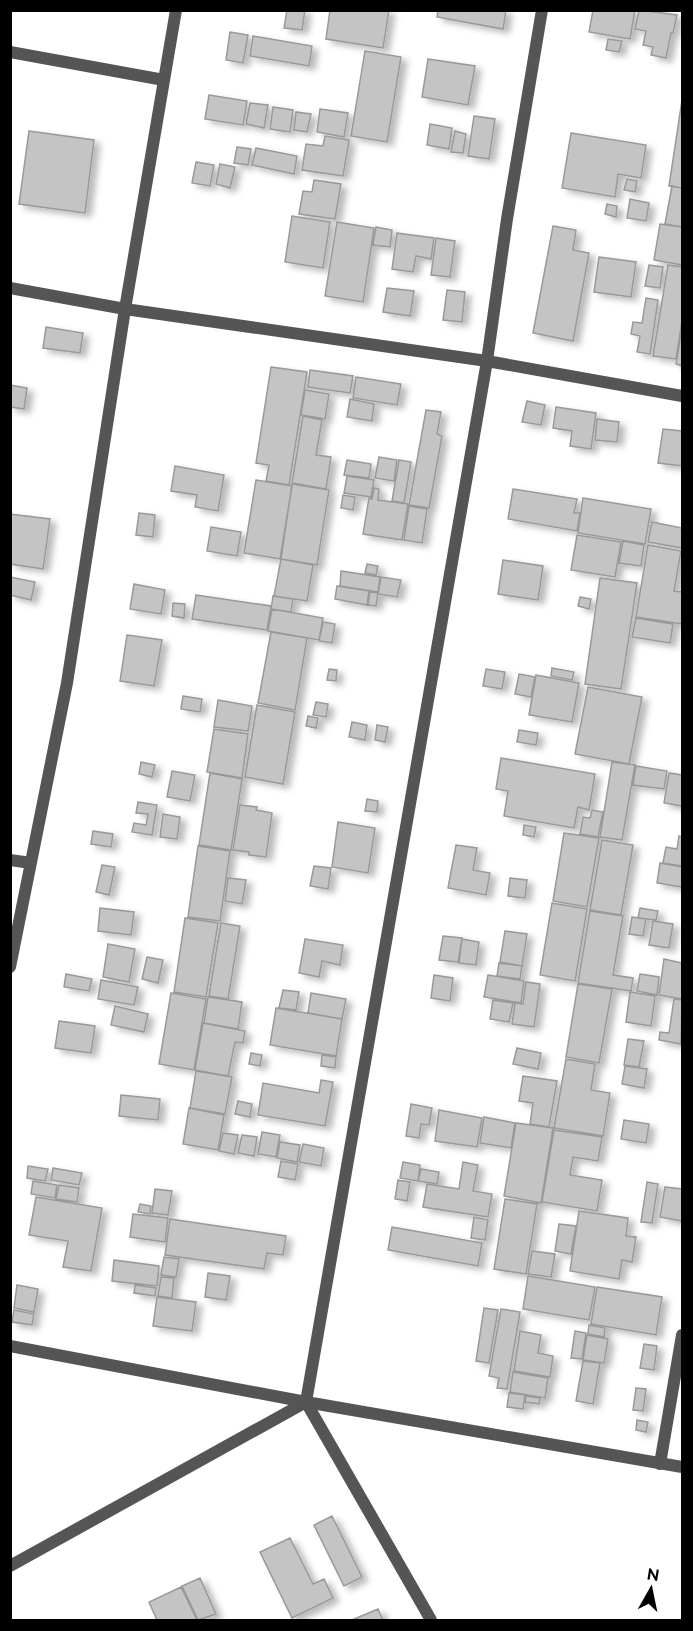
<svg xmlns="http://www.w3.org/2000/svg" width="693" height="1631" viewBox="0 0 693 1631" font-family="Raleway,sans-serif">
<defs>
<filter id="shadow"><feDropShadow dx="6" dy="4" stdDeviation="3" flood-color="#0004"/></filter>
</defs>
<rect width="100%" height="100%" fill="#fff"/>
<!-- building -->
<path fill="#c4c4c4" stroke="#999" stroke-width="1.5" filter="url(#shadow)" d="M287 10H305L302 30 284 28Z
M330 10H389L383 48 326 39Z
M438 10H506L503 29 437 17Z
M593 10H635L630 39 589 32Z
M639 10 677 15 673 33H671L666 58 651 55 653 47 643 45 646 31 635 29Z
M230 32 248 35 243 63 226 60Z
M253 36 312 46 309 66 250 56Z
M608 39 622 41 619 52 606 50Z
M365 51 401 57 387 142 351 136Z
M428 59 475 66 468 105 422 97Z
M209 95 247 101 243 125 205 119Z
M682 100V188L669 186Z
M250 103 268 105 264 128 246 124Z
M273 107 293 110 290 132 270 129Z
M320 109 348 113 344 137 317 132Z
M296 112 311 114 307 132 294 130Z
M474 116 495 119 489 159 468 156Z
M430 124 452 128 449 149 427 145Z
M29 131 94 140 85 213 19 204Z
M455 131 466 134 463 153 451 152Z
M571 133 646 145 641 178 618 174 615 197 562 188Z
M325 136 349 140 343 176 302 170 306 144 323 146Z
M237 147 251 149 248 165 234 163Z
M256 148 297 156 294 174 252 165Z
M196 162 214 165 210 186 192 183Z
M220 164 235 167 230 188 216 184Z
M627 179 637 181 635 192 624 190Z
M314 180 341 184 335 219 299 214 303 191 312 192Z
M672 186 682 188V227L665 224Z
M630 199 649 203 646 221 627 218Z
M607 204 617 206 616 217 605 214Z
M292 216 330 222 323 268 285 262Z
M337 222 374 228 363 302 325 296Z
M660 224 682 227V265L654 260Z
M553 226 576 230 573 250 589 253 573 341 533 333Z
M376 227 392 230 390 247 373 245Z
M397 233 434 238 431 259 416 256 413 272 392 269Z
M436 238 455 241 450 277 431 275Z
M599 257 636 262 631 297 594 292Z
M649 265 663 267 660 288 645 286Z
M668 265 682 267V321L676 359 653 356Z
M387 288 414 291 410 316 383 312Z
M447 290 465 292 462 322 443 320Z
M646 298 658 300 650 354 637 352 640 336 631 334 633 322 642 323Z
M46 327 83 333 80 353 43 348Z
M682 328V366L676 364Z
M271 367 307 372 289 485 266 481 269 465 256 463Z
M310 370 353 376 350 393 308 387Z
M356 377 401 384 397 405 353 398Z
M10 385 27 388 24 409 10 407Z
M305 390 329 394 325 419 301 415Z
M350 399 374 404 372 421 347 417Z
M527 401 545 405 541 425 522 422Z
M556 407 596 413 591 449 570 446 572 431 553 428Z
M426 410 441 412 437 434 442 436 429 508 409 505Z
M303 416 322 420 316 455 331 457 326 489 292 483Z
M597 419 619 422 617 442 595 440Z
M663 429 682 431V466L658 463Z
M379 457 397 460 394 481 375 478Z
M347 460 371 464 369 478 344 475Z
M399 460 411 462 404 503 392 501Z
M175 466 224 475 218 511 195 507 197 495 171 491Z
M347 476 374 480 371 497 344 493Z
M256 480 292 486 280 559 244 553Z
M292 484 329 490 317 565 281 559Z
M374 488 379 489 378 500 408 504 402 540 363 534 369 498 372 499Z
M513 489 577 499 574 513H580L577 531 508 519Z
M343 495 355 497 353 510 341 508Z
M583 498 651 509 645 544 578 533Z
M409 506 427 509 422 543 404 540Z
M139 513 155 515 153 537 136 535Z
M10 514 50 519 43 569 10 564Z
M652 522 682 528V548L648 542Z
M211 527 241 532 237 556 207 551Z
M577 535 621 542 615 577 571 570Z
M623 541 644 545 641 566 619 563Z
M648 545 681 551 674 591 682 592V624L636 617Z
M281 559 313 565 307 601 274 596Z
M503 560 543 566 538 600 498 594Z
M367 564 378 566 376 575 365 573Z
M341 571 380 577 378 592 340 586Z
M10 577 35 582 31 600 10 595Z
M381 577 401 580 397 597 378 594Z
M600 578 637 583 621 689 585 684Z
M134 584 165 590 161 614 130 609Z
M337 586 369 591 367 605 335 599Z
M370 592 378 593 376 606 368 605Z
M196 595 271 606 267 630 192 619Z
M273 596 293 599 291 612 271 609Z
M580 597 591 599 589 609 578 606Z
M173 603 185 604 184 618 172 616Z
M272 609 323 618 319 640 268 631Z
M636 618 673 624 670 643 632 637Z
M323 622 335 624 332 643 319 641Z
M271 632 307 638 295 710 258 703Z
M127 635 162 640 154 686 120 681Z
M552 668 574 672 572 680 551 676Z
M329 669 337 670 336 681 327 680Z
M486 669 505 672 502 689 483 686Z
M519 674 535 677 531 697 515 694Z
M536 675 579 683 572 722 529 715Z
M588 687 642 697 629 764 575 754Z
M183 696 202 699 200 712 181 709Z
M218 700 252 706 248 731 214 727Z
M316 702 328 704 326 717 313 715Z
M257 705 295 712 283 784 245 777Z
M308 716 318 718 316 728 306 726Z
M352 722 367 725 365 740 349 737Z
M377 725 388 727 385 742 375 740Z
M214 729 248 734 242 778 207 772Z
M519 730 538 733 536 745 517 742Z
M501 758 595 774 589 810 578 807 574 828 504 816 508 791 496 789Z
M141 762 155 765 152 777 139 774Z
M612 762 635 765 622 840 600 837Z
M636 766 667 771 664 789 633 785Z
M172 771 195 775 190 801 167 797Z
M210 773 242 779 231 850 199 845Z
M669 773 682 775V806L664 803Z
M367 799 378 801 377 812 365 811Z
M138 802 157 805 152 835 132 832 134 823 146 825 148 814 136 813Z
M240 805 257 807 256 810 272 813 266 857 249 855V852L233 850Z
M592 810 603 812 598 837 580 834 583 817 590 818Z
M163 814 180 817 177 839 160 837Z
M338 822 375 828 368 873 332 867Z
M524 825 536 827 534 837 523 835Z
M93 831 113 834 111 847 91 844Z
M564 833 599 838 587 907 553 901Z
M679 836 682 837V866L663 863 666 847 677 849Z
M602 840 633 845 621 915 590 910Z
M456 845 477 848 473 870 490 873 486 895 448 888Z
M198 846 230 851 220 921 188 917Z
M660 863 682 867V887L657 883Z
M102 865 115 867 109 895 96 892Z
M314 866 331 868 328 889 310 886Z
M228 878 246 880 242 904 225 901Z
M510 878 527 880 525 898 508 896Z
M552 903 587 909 575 981 540 975Z
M100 908 134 912 131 935 98 931Z
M640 908 658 911 656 920 638 918Z
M590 911 623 916 613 975 633 978 631 991 578 983Z
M632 917 646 919 643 936 629 934Z
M185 918 218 923 206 997 174 992Z
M653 921 673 924 669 948 649 945Z
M221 923 240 926 228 999 209 996Z
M505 931 527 934 522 966 500 962Z
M443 936 462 938 458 962 439 960Z
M305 939 343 945 340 965 322 961 319 977 299 973Z
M462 939 479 942 476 965 459 963Z
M108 944 135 949 129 982 103 977Z
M147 957 163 960 158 983 142 979Z
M664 959 682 963V999L659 995Z
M499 963 522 966 520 979 497 976Z
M66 974 92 979 89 991 64 987Z
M640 974 659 977 657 995 637 991Z
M434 975 453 978 450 1001 431 998Z
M488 975 524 981 521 1003 484 997Z
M101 980 138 987 134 1005 98 999Z
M526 982 540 984 534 1027 512 1024 515 1003 523 1004Z
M578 984 612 989 599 1063 566 1057Z
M283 990 299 992 296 1010 279 1008Z
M630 992 655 996 651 1026 626 1022Z
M171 993 206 999 194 1070 159 1064Z
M311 993 346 999 342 1019 308 1013Z
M208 997 242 1002 238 1029 204 1023Z
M674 999 682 1000 681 1044 659 1040 660 1032 669 1033Z
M493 1000 513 1003 509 1022 490 1019Z
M115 1006 148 1014 144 1032 111 1025Z
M276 1008 342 1019 336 1056 270 1045Z
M59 1021 95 1026 91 1053 55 1048Z
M203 1023 245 1031 243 1043 235 1042 228 1076 195 1070Z
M628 1039 644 1041 639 1067 624 1065Z
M517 1048 541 1053 538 1069 513 1064Z
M251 1053 262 1055 260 1066 249 1064Z
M322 1055 336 1057 335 1068 321 1066Z
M566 1059 595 1064 591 1090 610 1093 603 1136 554 1128Z
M625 1066 647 1069 644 1088 622 1084Z
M196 1071 232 1077 225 1114 190 1108Z
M523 1076 557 1081 549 1127 530 1124 533 1103 519 1101Z
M321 1080 333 1082 325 1126 258 1115 263 1083 319 1093Z
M121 1095 160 1099 158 1120 119 1116Z
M238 1101 252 1104 250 1117 235 1114Z
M411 1104 432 1108 429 1125 421 1124 419 1138 406 1136Z
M189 1108 224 1115 218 1150 183 1144Z
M439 1110 482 1118 477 1147 435 1141Z
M484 1117 515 1123 511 1148 480 1143Z
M624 1120 649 1124 646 1143 621 1139Z
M516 1123 553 1128 541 1203 504 1196Z
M554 1130 602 1137 598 1161 573 1157 570 1175 602 1180 597 1211 542 1202Z
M262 1132 280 1135 276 1157 258 1154Z
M223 1133 238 1135 234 1154 219 1151Z
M242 1135 257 1137 254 1156 238 1153Z
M280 1142 300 1145 297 1162 277 1158Z
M303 1144 324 1148 321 1166 299 1162Z
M281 1161 298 1164 295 1180 278 1177Z
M403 1162 420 1165 418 1181 400 1178Z
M463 1162 478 1165 473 1191 492 1194 488 1217 423 1207 427 1184 459 1189Z
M28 1166 48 1169 45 1181 27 1178Z
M53 1168 82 1173 79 1185 51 1180Z
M421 1169 439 1172 437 1184 418 1181Z
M398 1180 410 1182 407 1201 395 1199Z
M33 1181 57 1185 55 1198 31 1194Z
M647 1182 658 1184 652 1223 641 1222Z
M59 1185 79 1188 77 1202 56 1199Z
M665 1187 682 1189V1221L660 1217Z
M155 1189 172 1191 168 1215 152 1213Z
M36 1197 102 1208 91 1271 63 1267 68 1241 29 1235Z
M505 1199 537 1204 526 1274 494 1269Z
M140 1204 151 1206 150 1214 138 1212Z
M579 1211 628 1218 626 1236 636 1237 632 1262 622 1260 619 1279 570 1271Z
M133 1214 168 1218 165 1242 130 1237Z
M474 1217 488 1220 485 1240 471 1238Z
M170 1219 286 1236 283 1255 267 1253 264 1269 165 1255Z
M559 1224 576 1226 571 1254 555 1251Z
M392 1227 482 1243 478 1266 388 1250Z
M532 1251 555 1254 551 1277 528 1274Z
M164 1257 179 1259 176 1277 161 1275Z
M114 1260 159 1266 157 1286 112 1281Z
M208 1273 230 1276 226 1300 205 1297Z
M528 1276 595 1287 589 1320 523 1309Z
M161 1277 174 1278 172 1298 158 1296Z
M17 1285 38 1289 34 1312 14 1308Z
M135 1285 156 1288 155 1296 134 1293Z
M597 1287 662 1297 656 1335 591 1324Z
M157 1297 196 1302 192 1331 153 1326Z
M484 1308 498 1310 489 1363 476 1361Z
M501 1309 520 1312 507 1389 497 1388 499 1378 489 1376Z
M14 1310 34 1314 32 1325 12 1322Z
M589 1325 605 1328 604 1337 588 1334Z
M520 1331 541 1335 538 1353 553 1356 550 1377 514 1371Z
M575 1331 586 1333 582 1359 571 1358Z
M587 1335 608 1339 604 1363 583 1360Z
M644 1344 657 1346 654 1370 640 1368Z
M583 1361 600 1363 593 1404 576 1401Z
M513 1372 548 1378 545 1398 510 1392Z
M636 1388 646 1389 643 1411 633 1410Z
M509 1393 525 1395 523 1409 507 1407Z
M526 1396 540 1398 539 1404 525 1402Z
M637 1420 648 1422 646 1432 636 1430Z
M332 1516 362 1577 344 1586 314 1525Z
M290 1538 313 1584 324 1579 333 1598 292 1618 260 1552Z
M200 1578 216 1614 198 1620 182 1586Z
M181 1587 197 1620H157L149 1602Z
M378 1609 383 1620H352Z"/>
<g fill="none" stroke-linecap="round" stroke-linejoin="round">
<!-- street -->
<path stroke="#555" stroke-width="12" d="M10 52 164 80
M10 288 125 309 487 361 682 396
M10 860 31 863
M10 967 67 683 125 309 176 10
M10 1346 306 1402 682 1467
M660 1464 682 1335
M10 1566 306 1402
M431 1620 306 1402 487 361 507 219 542 10"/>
</g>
<!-- border -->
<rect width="693" height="1631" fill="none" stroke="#000000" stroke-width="24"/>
<!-- north arrow -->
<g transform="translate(651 1589) rotate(9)" stroke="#ffffff" stroke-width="4.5" paint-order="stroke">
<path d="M0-4.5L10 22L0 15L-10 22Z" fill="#000000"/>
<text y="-9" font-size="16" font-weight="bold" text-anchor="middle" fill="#000000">N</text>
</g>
</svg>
